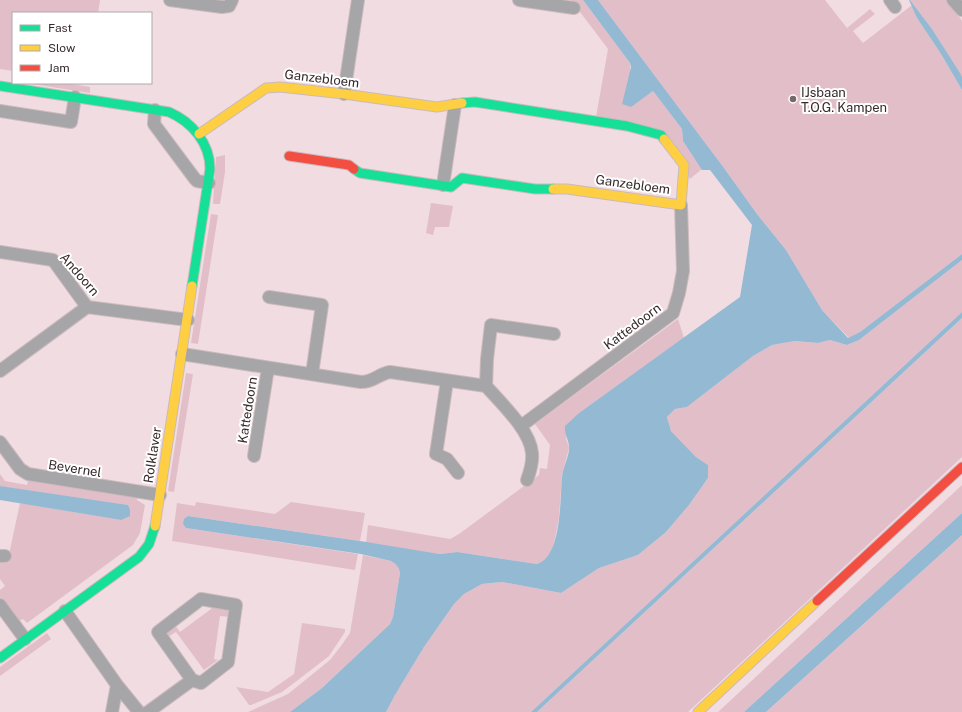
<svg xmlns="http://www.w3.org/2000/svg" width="962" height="712" viewBox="0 0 962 712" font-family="'Public Sans',sans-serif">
<rect width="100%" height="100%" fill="#f1dce1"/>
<!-- green -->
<path fill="#e2bfc8" d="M0 0H100L98 13H13V71L0 69Z
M571 0H583L630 63 631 106 653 91 682 129 683 141 702 169 690 179 661 135 596 117 608 49Z
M598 0H825L847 28 870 9 875 14 853 31 863 43 912 5 917 18 941 54 962 90V254L860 332 849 338 822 310 786 250 757 214 724 168Z
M910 0H947L962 21V77L932 29Z
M26 83H66L90 87V93Z
M225 155V172L220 204H214L213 203 216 157Z
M431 203 453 206 449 227H435L433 235 426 233Z
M211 214 218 215 198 344 191 343Z
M962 260V312L531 712H386L395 695 424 647 454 604 464 594 482 584 502 582 561 593 599 568 638 555 666 532 689 505 708 478V465L696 457 671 431 667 417 675 409 687 407 753 356 772 345 795 341 818 343 830 340 847 345 859 340Z
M962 318V457L688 712H537Z
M678 319 684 338 579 413 566 438 569 448 562 475 559 517 555 539 551 552 547 558 543 562 537 564 457 552 440 554 366 543 368 525 450 539 459 534 539 475 540 468 547 469 550 445 535 424Z
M186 373 193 374 174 492 168 491Z
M0 474 5 481 27 485 28 480 137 497V500L145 505 140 533 133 545 27 623 23 619 18 622 0 597V590L5 586 0 579V558L8 559 20 503 121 520 127 505 4 487 0 486Z
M962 485V513L744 712H718Z
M196 502 275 514 291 502 365 513 360 541 188 516 186 528 358 554 355 570 172 541 177 503 195 506Z
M962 535V712H766L776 703Z
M363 555 391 561C396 564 399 567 400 573L393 617 390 624 322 688 290 712H248L288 694 330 660 341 646 350 633Z
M211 605 227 608 230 611V617L220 616 214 659 218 660 204 670 176 632 168 637 166 634 174 624 180 632 211 609Z
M302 623 345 629V632L329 656 298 680 282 692 251 705H249L236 687 268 692 294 674Z
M47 633 51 639 0 676V667Z"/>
<!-- water -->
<path fill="#94b9d3" d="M583 0H598L724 168 757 214 786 250 822 310 848 338 860 332 962 254V260L859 340 847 345 830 340 818 343 795 341 772 345 753 356 687 407 675 409 667 417 671 431 696 457 708 465V478L689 505 666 532 638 555 599 568 561 593 502 582 482 584 464 594 454 604 424 647 395 695 386 712H290L322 688 390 624 393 617 400 573C399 567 396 564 391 561L361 554 186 528 183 524 184 519 188 516 360 541 440 554 457 552 537 564C562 557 560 498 562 477 563 467 568 459 569 450 570 441 564 435 565 426L579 413 740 297 752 225 710 170H702L683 141 682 129 653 91 631 107 622 104 631 67 630 63Z
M909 0H910L932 29 960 73 962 77V90L941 54 917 18Z
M962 312V318L537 712H531Z
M0 486 128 505 130 510V516L121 520 0 500Z
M962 513V535L766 712H744Z"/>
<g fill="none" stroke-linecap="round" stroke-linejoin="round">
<defs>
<path id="street" d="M170 0 222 7 229 6 232 0
M519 0 574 8
M890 0 895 7
M953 0 962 10
M344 94 358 0
M155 110 154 124 195 179 197 181 209 183
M0 111 71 122 75 97
M443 185 455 105
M0 252 53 260 87 307 188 320
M269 297 322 305 312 374
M182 354 361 382C374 382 378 374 390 372L486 386C501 403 530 430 532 453 533 462 530 472 527 480
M0 371 87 307
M447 381 436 454 447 459 458 473
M486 386 487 359 491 325 554 334
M521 426 673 313 679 293 683 271 681 205
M0 442 20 469 28 474 160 495
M254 456 268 368
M0 556H5
M201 599 236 605 228 662 201 683 192 680 158 632Z
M0 605 25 639
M65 611 117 685 139 712
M112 712 117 685
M148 712 192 680"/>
<path id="fast" d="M0 86 169 112C192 122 210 143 210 169L192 286
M462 103 475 102 627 126 661 135 664 139
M354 169 360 173 451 187 462 178 535 189H553
M0 658 139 557 149 544 155 526"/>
<path id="slow" d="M199 134 266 88 280 87 344 94 437 107 462 103
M553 189H567L681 205 684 165 664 139
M155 526 192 286
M698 712 817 601"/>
<path id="jam" d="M289 156 349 165 354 169
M817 601 962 467"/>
</defs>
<!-- street casing -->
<use href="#street" stroke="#cababe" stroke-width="14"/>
<!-- fast casing -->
<use href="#fast" stroke="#cababe" stroke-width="11"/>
<!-- slow casing -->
<use href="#slow" stroke="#cababe" stroke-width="11"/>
<!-- jam casing -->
<use href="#jam" stroke="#cababe" stroke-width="11"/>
<!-- street -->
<use href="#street" stroke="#a6a5a8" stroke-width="12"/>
<!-- fast -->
<use href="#fast" stroke="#16e098" stroke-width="9"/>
<!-- slow -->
<use href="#slow" stroke="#ffcf43" stroke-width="9"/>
<!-- jam -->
<use href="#jam" stroke="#f24e42" stroke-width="9"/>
</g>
<!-- markers -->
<circle fill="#78686b" stroke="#fff" stroke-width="1.5" cx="793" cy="99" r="4"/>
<g text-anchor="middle" stroke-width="4" stroke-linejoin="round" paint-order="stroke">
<!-- street labels -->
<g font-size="13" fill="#37292c" stroke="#fff">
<text transform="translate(322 78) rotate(7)" y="5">Ganzebloem</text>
<text transform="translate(633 184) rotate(8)" y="5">Ganzebloem</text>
<text transform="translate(80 274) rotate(49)" y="5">Andoorn</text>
<text transform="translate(632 326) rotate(-37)" y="5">Kattedoorn</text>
<text transform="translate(247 410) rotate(-81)" y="5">Kattedoorn</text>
<text transform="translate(152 455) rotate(-81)" y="5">Rolklaver</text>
<text transform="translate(75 468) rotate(9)" y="5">Bevernel</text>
</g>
<!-- poi labels -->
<g font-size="13" fill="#37292c" stroke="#fff" text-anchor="start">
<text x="801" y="97">IJsbaan<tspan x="801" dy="15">T.O.G. Kampen</tspan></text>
</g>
</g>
<!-- legend -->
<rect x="12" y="12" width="140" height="72" fill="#ffffff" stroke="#afa9ab"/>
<rect x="20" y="25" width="20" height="6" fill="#16e098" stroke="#afa9ab"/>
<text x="48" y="32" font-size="12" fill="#37292c">Fast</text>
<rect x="20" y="45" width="20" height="6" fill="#ffcf43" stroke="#afa9ab"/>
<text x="48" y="52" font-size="12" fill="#37292c">Slow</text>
<rect x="20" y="65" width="20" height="6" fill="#f24e42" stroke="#afa9ab"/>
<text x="48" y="72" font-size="12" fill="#37292c">Jam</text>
</svg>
